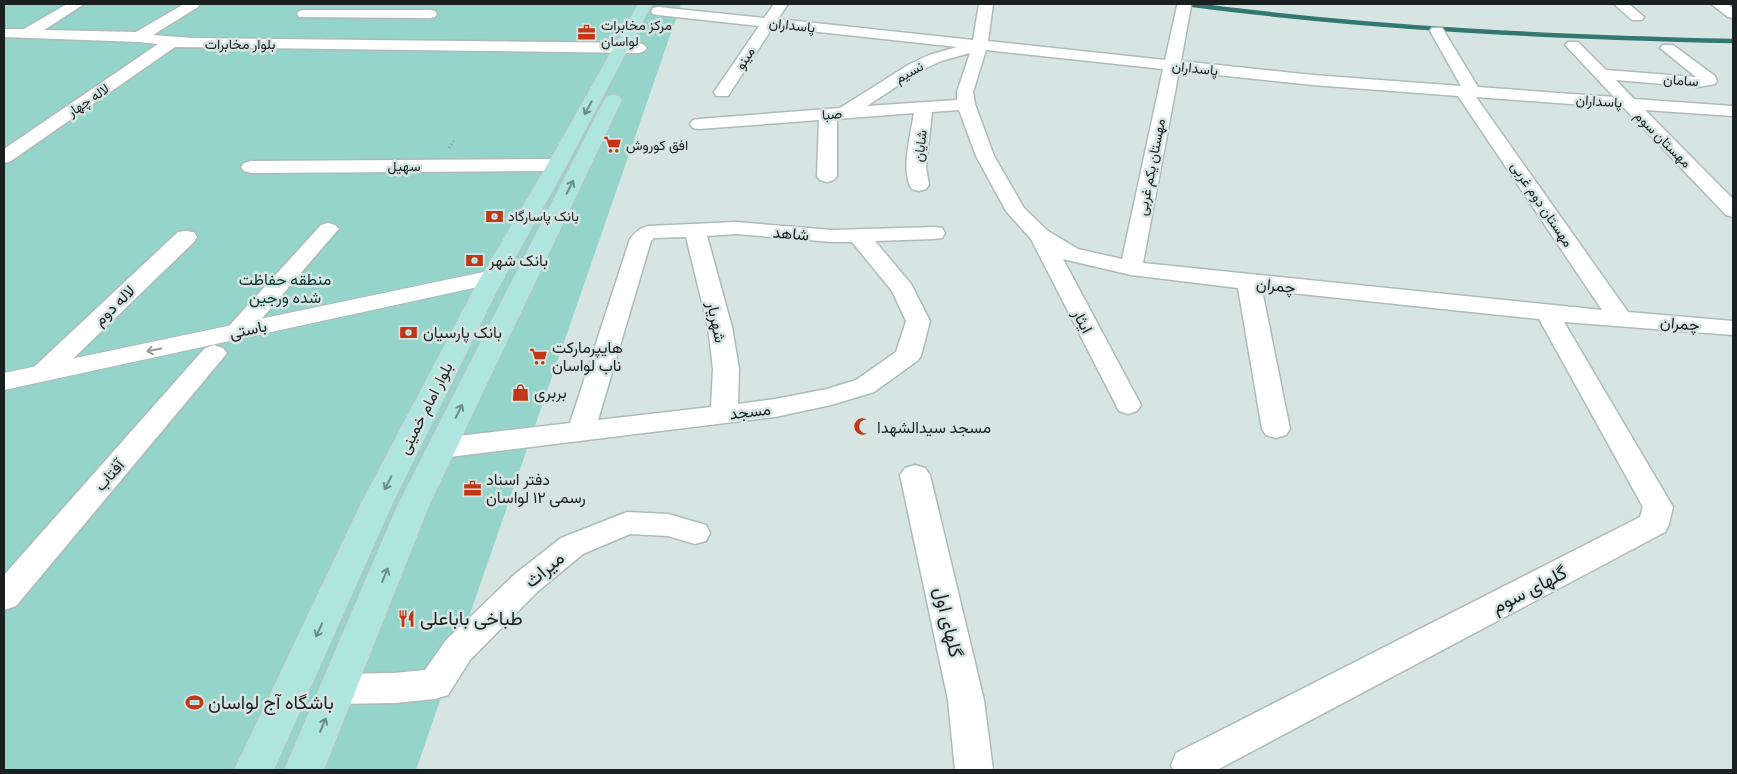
<svg xmlns="http://www.w3.org/2000/svg" width="1737" height="774" viewBox="0 0 1737 774" font-family="'Exo 2',Vazirmatn,sans-serif">
<rect width="100%" height="100%" fill="#d6e5e2"/>
<!-- green -->
<path fill="#95d4ca" d="M4 4H681L416 770H4Z"/>
<g fill="none" stroke-linecap="round" stroke-linejoin="round">
<!-- stream -->
<path stroke="#337870" stroke-width="4.5" d="M1185 4C1367 28 1549 37 1733 41"/>
<defs>
<path id="minor" d="M67 4H84L44 30 136 32 184 4H200L198 7 153 35 193 38 639 43 644 45 647 48 644 51 639 53 175 47 11 161 4 163V149L158 44 139 42 4 37V29H24Z
M774 4H788L778 19 973 40 979 4H993L988 41 1165 60 1177 6 1179 4H1189L1191 6 1181 61 1313 75 1461 86 1430 31 1432 28H1442L1444 31 1478 87 1614 97 1568 48 1565 45 1568 42H1578L1606 70 1696 77 1660 48 1663 45H1673L1715 76 1717 81 1715 84 1698 87 1616 80 1634 99 1733 106V116L1645 110 1733 199V217L1726 215 1624 108 1476 97 1628 312 1733 321V335L1564 322 1673 507 1669 524 1665 532 1217 770H1173L1171 765 1176 753 1640 517 1643 507 1539 319 1262 290 1290 429 1286 435 1276 438 1266 435 1262 429 1238 288 1131 275 1063 259 1141 405 1137 411 1128 414 1119 411 1031 239 1006 211 976 156 959 110 932 112 926 167 929 185 926 189 919 191 912 189C900 172 911 133 914 113L837 119V176L834 180 827 182 820 180 817 176 819 120 699 129 693 128 690 124 693 120 699 119 840 108 908 65 929 55 957 47 773 27 728 96H716L714 92 759 26 658 15 653 14 651 11 653 8 658 7 764 18ZM986 50 1163 69 1122 259 1078 249 1048 231 1024 208 994 156 975 104 973 92ZM970 53 957 92V100L867 106 920 71 941 61ZM1179 71 1313 85 1458 96 1602 310 1143 263Z
M1614 4H1629L1644 17 1642 20H1632Z
M1711 4H1727L1733 8V18L1728 17Z
M304 10H430L435 11 437 14 435 17 430 18 299 17 297 14 299 11Z
M557 159 564 161 567 165 564 169 557 171 251 173 244 171 241 167 244 163 251 161Z
M736 222 832 230 934 227 942 228 945 233 942 238 934 239 875 241 911 284 930 321 921 356 917 361 874 392 831 405 775 417 441 458 431 455 427 448 431 441 441 438 570 423 630 239C635 232 640 228 648 226ZM736 234 832 242H852L892 291 906 321 896 352 856 380 827 389 775 399 738 404 739 369 732 327 707 236ZM686 237 708 327 713 369 711 407 598 420 651 241 654 238Z
M328 223 335 225 339 229 335 233 246 337 237 339 228 337 225 332 228 327 321 225Z
M186 231 194 232 197 237 194 242 52 379 43 381 34 379 30 373 34 367 178 232Z
M214 345 223 348 227 353 223 358 16 606 4 610V575L205 348Z
M915 465 925 468 930 475 984 700 993 770H955L948 700 900 475 905 468Z
M627 512 668 514 706 525 710 533 706 541 695 544 668 536 630 534 583 554 537 592 470 660 448 695 435 699 394 703 338 704 325 700 320 689 325 678 338 674 394 673 425 670 446 640 515 574 561 538Z"/>
<path id="tertiary" d="M493 270 501 272 505 277 501 282 4 390V373Z"/>
<path id="primary" d="M638 4H652L567 165 499 287 393 503 274 770H234L361 503 475 287 547 165Z
M613 95 619 96 622 100 429 506 324 770H284L397 506 604 100 607 96Z"/>
</defs>
<!-- minor casing -->
<use href="#minor" stroke="#adbbb9" stroke-width="3"/>
<!-- tertiary casing -->
<use href="#tertiary" stroke="#adbbb9" stroke-width="2"/>
<!-- primary casing -->
<use href="#primary" stroke="#bfc1c0" stroke-width="2"/>
<!-- path -->
<path stroke="#8f9a98" stroke-width="2.5" stroke-dasharray="1 3" stroke-linecap="butt" d="M449 148 454 141"/>
<!-- minor -->
<use href="#minor" fill="#fff" fill-rule="evenodd"/>
<!-- tertiary -->
<use href="#tertiary" fill="#fff" fill-rule="evenodd"/>
<!-- primary -->
<use href="#primary" fill="#aee5de" fill-rule="evenodd"/>
</g>
<!-- one-way arrows -->
<defs><path id="oneway-shaft" d="M-6 0H5M1.5-3L5.5 0L1.5 3" fill="none" stroke-width="1.6" stroke-linecap="round" stroke-linejoin="round" transform="scale(1.25)"/></defs>
<g stroke="#6b8c88">
<use href="#oneway-shaft" transform="translate(588 108) rotate(119)"/>
<use href="#oneway-shaft" transform="translate(570 187) rotate(-63)"/>
<use href="#oneway-shaft" transform="translate(459 411) rotate(-64)"/>
<use href="#oneway-shaft" transform="translate(388 483) rotate(117)"/>
<use href="#oneway-shaft" transform="translate(385 575) rotate(-68)"/>
<use href="#oneway-shaft" transform="translate(319 630) rotate(115)"/>
<use href="#oneway-shaft" transform="translate(323 725) rotate(-67)"/>
</g>
<use stroke="#989b9a" href="#oneway-shaft" transform="translate(154 350) rotate(168)"/>
<!-- icons -->
<defs>
<symbol id="office-bare" viewBox="-9 -9 18 18"><path d="M-6-3h4V-5.5h4V-3h4V5H-6ZM-1-4.5V-3h2v-1.5ZM-6 0V1H6V0Z" fill="#c13715" stroke="#d6e5e2" stroke-width="2.5" paint-order="stroke"/></symbol>
<symbol id="supermarket-bare" viewBox="-9 -9 18 18"><path d="M-6-5.5h2.5l.6 2H6L4.5 2H-2.5L-4.4-4H-6ZM-1.5 3.2a1.3 1.3 0 1 0 .1 0ZM3 3.2a1.3 1.3 0 1 0 .1 0Z" fill="#c13715" stroke="#d6e5e2" stroke-width="2.5" paint-order="stroke"/></symbol>
<symbol id="bank-bare" viewBox="-9 -9 18 18"><path d="M-6-4H6V4H-6ZM0-2.3a2.3 2.3 0 1 0 0 4.6a2.3 2.3 0 1 0 0-4.6Z" fill="#c13715" stroke="#d6e5e2" stroke-width="2.5" paint-order="stroke"/></symbol>
<symbol id="shop-bare" viewBox="-9 -9 18 18"><path d="M-5-2.5h2.3a2.7 3.5 0 0 1 5.4 0H5L5.5 6h-11ZM-1.5-2.5h3a1.5 2.3 0 0 0-3 0Z" fill="#c13715" stroke="#d6e5e2" stroke-width="2.5" paint-order="stroke"/></symbol>
<symbol id="mosque-bare" viewBox="-9 -9 18 18"><path d="M3.5-4.9A6 6 0 1 0 3.5 4.9A5 5 0 1 1 3.5-4.9Z" fill="#c13715" stroke="#d6e5e2" stroke-width="2.5" paint-order="stroke"/></symbol>
<symbol id="restaurant-bare" viewBox="-9 -9 18 18"><path d="M-5-6h1v4h1v-4h1v4h1v-4h1v5L-1.5 .5V6h-2V.5L-5-1ZM5-6V6H3V1.5H1.5Q1.5-4 5-6Z" fill="#c13715" stroke="#d6e5e2" stroke-width="2.5" paint-order="stroke"/></symbol>
<symbol id="stadium-bare" viewBox="-9 -9 18 18"><path d="M0-5a6.5 5 0 1 0 0 10a6.5 5 0 1 0 0-10ZM-3.5-1.8h7v3.6h-7Z" fill="#c13715" stroke="#d6e5e2" stroke-width="2.5" paint-order="stroke"/></symbol>
</defs>
<g fill-rule="evenodd">
<use href="#office-bare" x="574" y="20" width="25" height="25"/>
<use href="#supermarket-bare" x="600" y="132" width="25" height="25"/>
<use href="#bank-bare" x="482" y="204" width="25" height="25"/>
<use href="#bank-bare" x="462" y="248" width="25" height="25"/>
<use href="#bank-bare" x="396" y="320" width="25" height="25"/>
<use href="#supermarket-bare" x="526" y="344" width="25" height="25"/>
<use href="#shop-bare" x="508" y="380" width="25" height="25"/>
<use href="#mosque-bare" x="850" y="414" width="25" height="25"/>
<use href="#office-bare" x="460" y="476" width="25" height="25"/>
<use href="#restaurant-bare" x="394" y="606" width="25" height="25"/>
<use href="#stadium-bare" x="182" y="690" width="25" height="25"/>
</g>
<g text-anchor="middle" stroke-width="5" stroke-linejoin="round" paint-order="stroke">
<!-- far-poi labels -->
<g font-size="14" fill="#1a201f" stroke="#d6e5e2" text-anchor="start">
<text x="601" y="30">مرکز مخابرات<tspan x="601" dy="16">لواسان</tspan></text>
<text x="626" y="150">افق کوروش</text>
<text x="508" y="221">بانک پاسارگاد</text>
</g>
<!-- far-street labels -->
<g font-size="14" fill="#1a201f" stroke="#d6e5e2">
<text transform="translate(792 25) rotate(6)" y="5">پاسداران</text>
<text x="240" y="49">بلوار مخابرات</text>
<text transform="translate(745 58) rotate(-57)" y="5">مینو</text>
<text transform="translate(1195 68) rotate(6)" y="5">پاسداران</text>
<text transform="translate(909 72) rotate(-30)" y="5">نسیم</text>
<text transform="translate(1681 80) rotate(4)" y="5">سامان</text>
<text transform="translate(88 100) rotate(-34)" y="5">لاله چهار</text>
<text transform="translate(1599 101) rotate(4)" y="5">پاسداران</text>
<text transform="translate(832 114) rotate(-4)" y="5">صبا</text>
<text transform="translate(1663 139) rotate(45)" y="5">مهستان سوم</text>
<text transform="translate(920 146) rotate(-83)" y="5">شایان</text>
<text x="404" y="171">سهیل</text>
<text transform="translate(1151 167) rotate(-79)" y="5">مهستان یکم غربی</text>
<text transform="translate(1542 204) rotate(56)" y="5">مهستان دوم غربی</text>
</g>
<!-- street labels -->
<g font-size="16" fill="#1a201f" stroke="#d6e5e2">
<text transform="translate(791 233) rotate(5)" y="6">شاهد</text>
<text transform="translate(1276 285) rotate(6)" y="6">چمران</text>
<text transform="translate(114 305) rotate(-44)" y="6">لاله دوم</text>
<text transform="translate(1083 321) rotate(62)" y="6">ایثار</text>
<text transform="translate(717 322) rotate(78)" y="6">شهریار</text>
<text transform="translate(1680 323) rotate(5)" y="6">چمران</text>
<text transform="translate(248 329) rotate(-12)" y="6">باستی</text>
<text transform="translate(425 408) rotate(-63)" y="6">بلوار امام خمینی</text>
<text transform="translate(750 411) rotate(-7)" y="6">مسجد</text>
<text transform="translate(109 475) rotate(-49)" y="6">آفتاب</text>
</g>
<!-- poi labels -->
<g font-size="16" fill="#1a201f" stroke="#d6e5e2" text-anchor="start">
<text x="489" y="266">بانک شهر</text>
<text x="423" y="338">بانک پارسیان</text>
<text x="552" y="353">هایپرمارکت<tspan x="552" dy="18">ناب لواسان</tspan></text>
<text x="534" y="398">بربری</text>
<text x="877" y="433">مسجد سیدالشهدا</text>
<text x="486" y="485">دفتر اسناد<tspan x="486" dy="18">رسمی ۱۲ لواسان</tspan></text>
</g>
<!-- park labels -->
<g font-size="16" fill="#063530" stroke="#d6e5e2">
<text x="285" y="285">منطقه حفاظت<tspan x="285" dy="18">شده ورجین</tspan></text>
</g>
<!-- near-street labels -->
<g font-size="19" fill="#1a201f" stroke="#d6e5e2">
<text transform="translate(544 569) rotate(-40)" y="7">میراث</text>
<text transform="translate(1529 589) rotate(-27)" y="7">گلهای سوم</text>
<text transform="translate(949 622) rotate(77)" y="7">گلهای اول</text>
</g>
<!-- near-poi labels -->
<g font-size="19" fill="#1a201f" stroke="#d6e5e2" text-anchor="start">
<text x="420" y="625">طباخی باباعلی</text>
<text x="208" y="709">باشگاه آج لواسان</text>
</g>
</g>
<!-- border -->
<rect width="1737" height="774" fill="none" stroke="#1a201f" stroke-width="10"/>
</svg>
